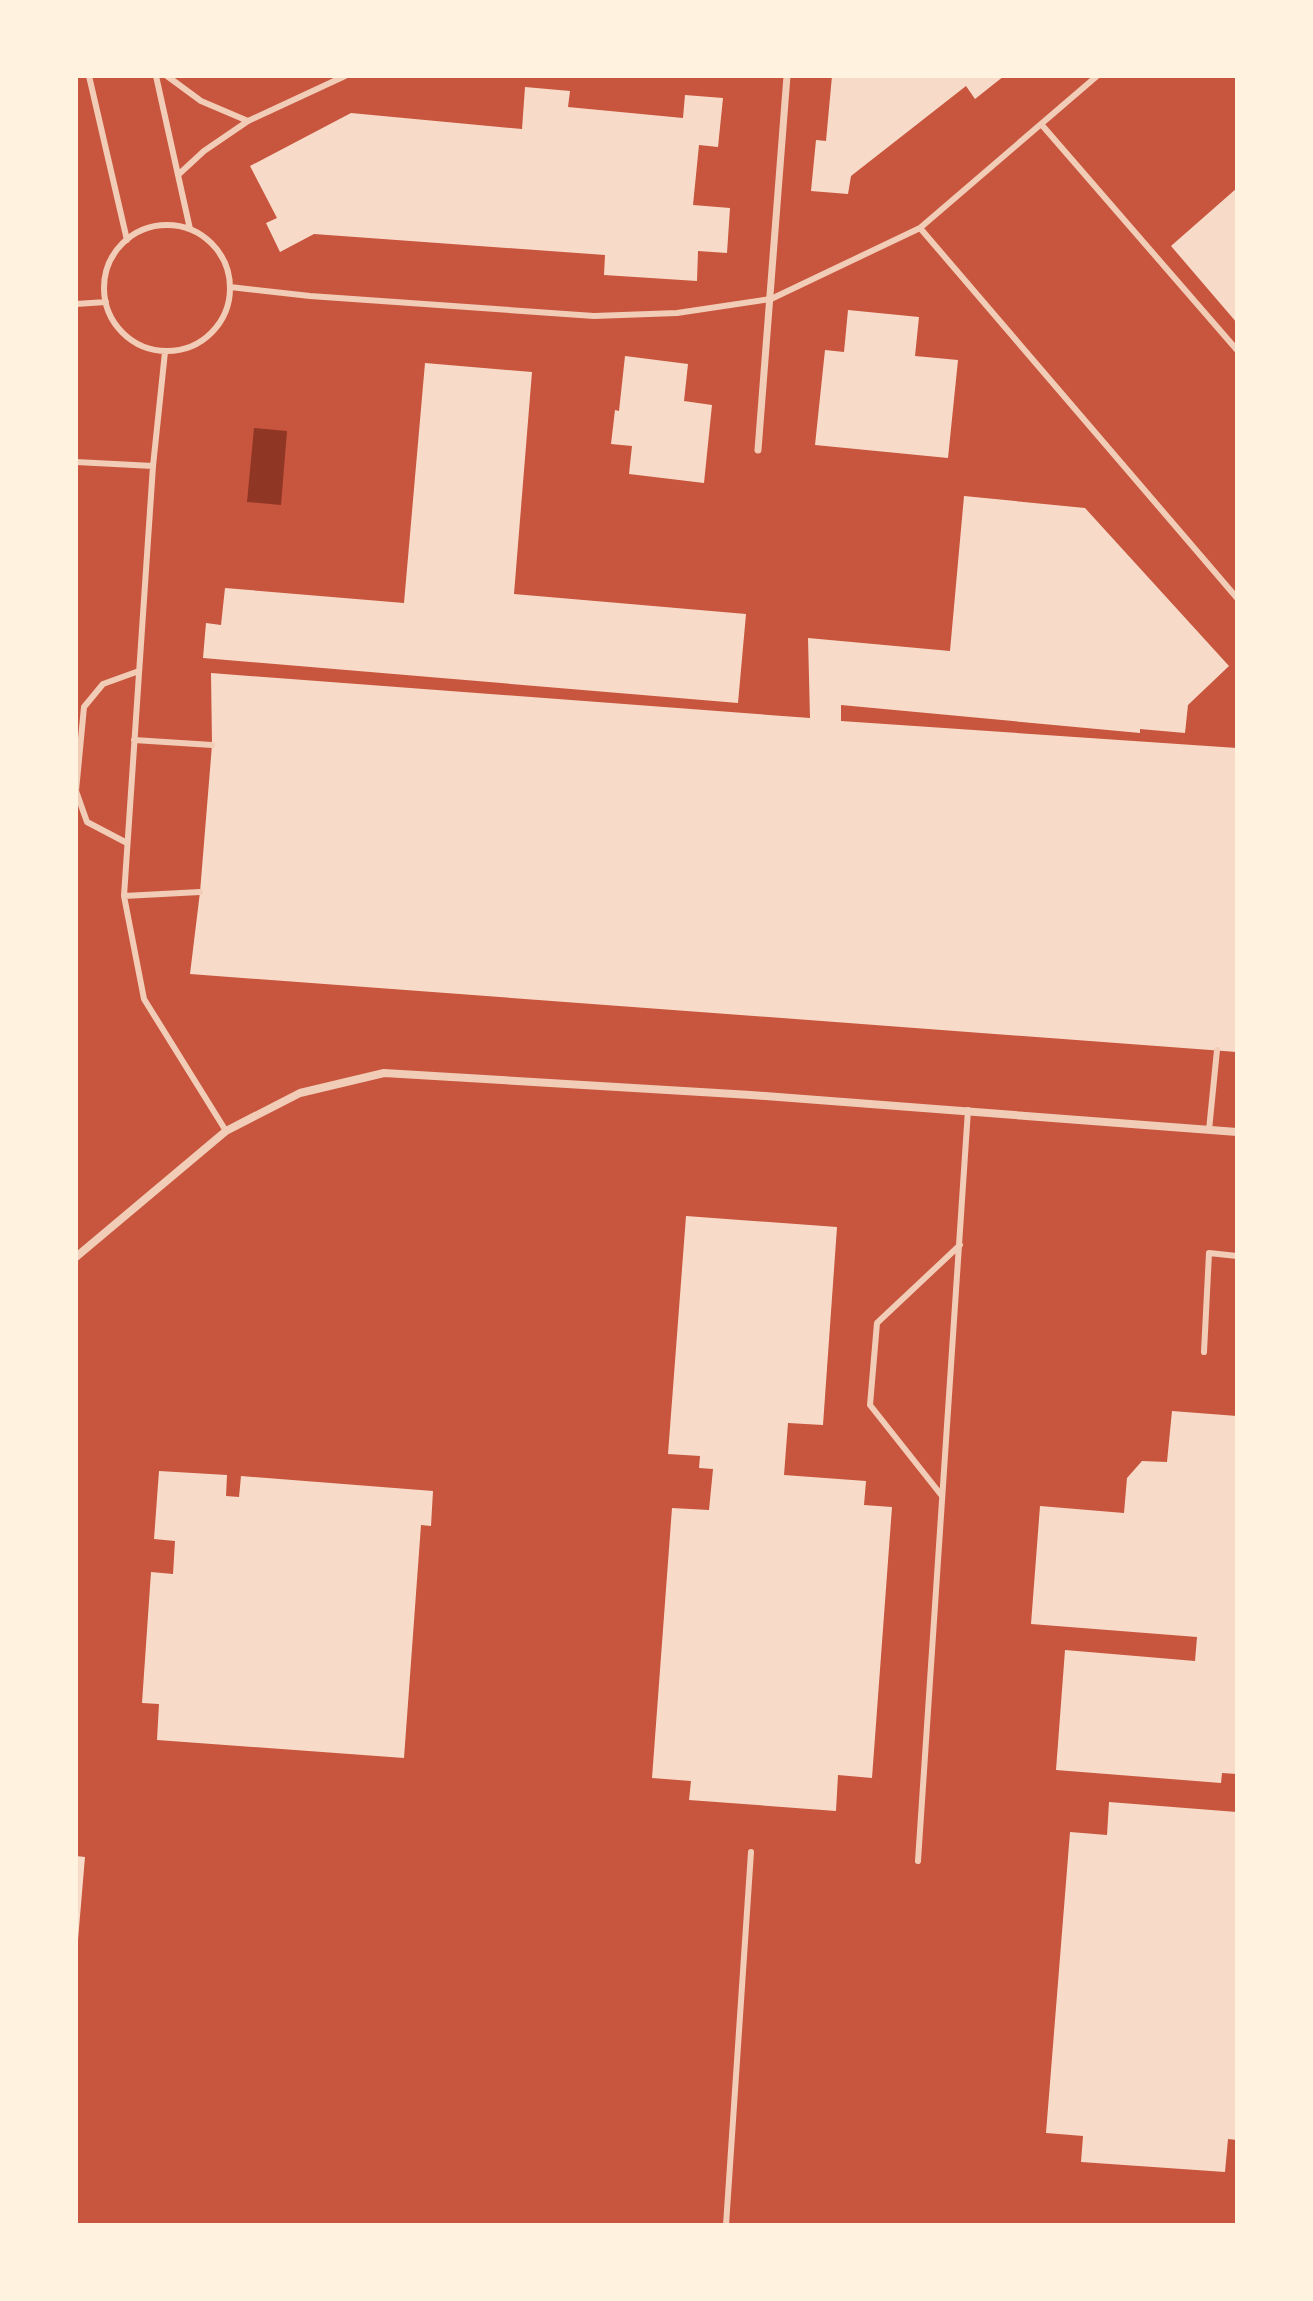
<svg xmlns="http://www.w3.org/2000/svg" width="1313" height="2301" viewBox="0 0 1313 2301" font-family="Cabin,sans-serif">
<rect width="100%" height="100%" fill="#c8553d"/>
<!-- water -->
<path fill="#8f3625" d="M254 428 287 431 281 505 247 502Z"/>
<!-- building -->
<path fill="#f7dbc8" d="M832 76H1004L975 99 966 86 851 176 848 194 811 191 816 140 826 141Z
M525 87 570 91 568 107 683 118 685 95 723 98 718 147 699 145 693 205 730 208 727 253 698 251 697 281 604 275 605 255 314 234 280 252 266 223 277 218 250 166 351 113 522 129Z
M1237 188V323L1171 246Z
M848 310 919 317 915 356 958 360 948 458 815 445 825 350 844 352Z
M625 356 688 364 684 401 712 405 704 483 629 474 632 446 611 444 615 410 619 411Z
M425 363 532 372 514 594 746 614 738 703 203 658 206 623 221 625 225 588 404 603Z
M964 496 1085 508 1229 666 1188 705 1185 733 1140 729V733L841 705V721L1237 748V1052L190 974 200 892 212 745 211 673 810 718 808 638 950 651Z
M686 1216 837 1227 823 1425 788 1423 784 1475 866 1481 864 1505 892 1507 872 1778 838 1775 836 1811 689 1800 691 1781 652 1778 672 1508 709 1510 713 1469 699 1468 700 1456 668 1454Z
M1172 1411 1237 1416V1774L1222 1773 1221 1783 1056 1770 1065 1650 1195 1661 1197 1637 1031 1624 1040 1506 1124 1513 1127 1478 1142 1461 1167 1462Z
M159 1471 227 1475 226 1496 239 1497 241 1476 433 1491 431 1526 421 1525 404 1758 157 1740 159 1704 142 1703 151 1572 173 1574 175 1541 154 1539Z
M1109 1802 1237 1812V2140L1228 2139 1225 2172 1081 2162 1083 2136 1046 2133 1070 1832 1107 1835Z
M76 1856 85 1857 78 1940H76Z"/>
<g fill="none" stroke-linecap="round" stroke-linejoin="round">
<!-- service -->
<path stroke="#f1ccb7" stroke-width="6" d="M89 76 127 240
M156 76 190 229
M167 76 201 101 248 121
M1041 124 1237 350
M178 175 204 151 248 121 345 76
M104 288a63 63 0 1 1 126 0a63 63 0 1 1-126 0Z
M920 228 1237 598
M230 287 310 296 594 316 677 313 771 299 920 228 1097 76
M76 304 106 302
M165 352 153 466 124 896 144 999 226 1131
M76 462 153 466
M134 740 212 745
M127 843 87 822 76 791 84 707 103 684 139 671
M124 896 200 892
M1209 1130 1217 1050
M1204 1352 1209 1253 1237 1256
M942 1496 870 1405 877 1323 960 1245
M918 1861 968 1110
M726 2225 751 1852"/>
<!-- pedestrian -->
<path stroke="#f1ccb7" stroke-width="7" d="M758 450 787 76"/>
<!-- minor -->
<path stroke="#f1ccb7" stroke-width="8" d="M76 1257 226 1131 300 1093 384 1073 751 1095 1237 1132"/>
</g>
<!-- border -->
<rect width="1313" height="2301" fill="none" stroke="#fff3e0" stroke-width="156"/>
</svg>
